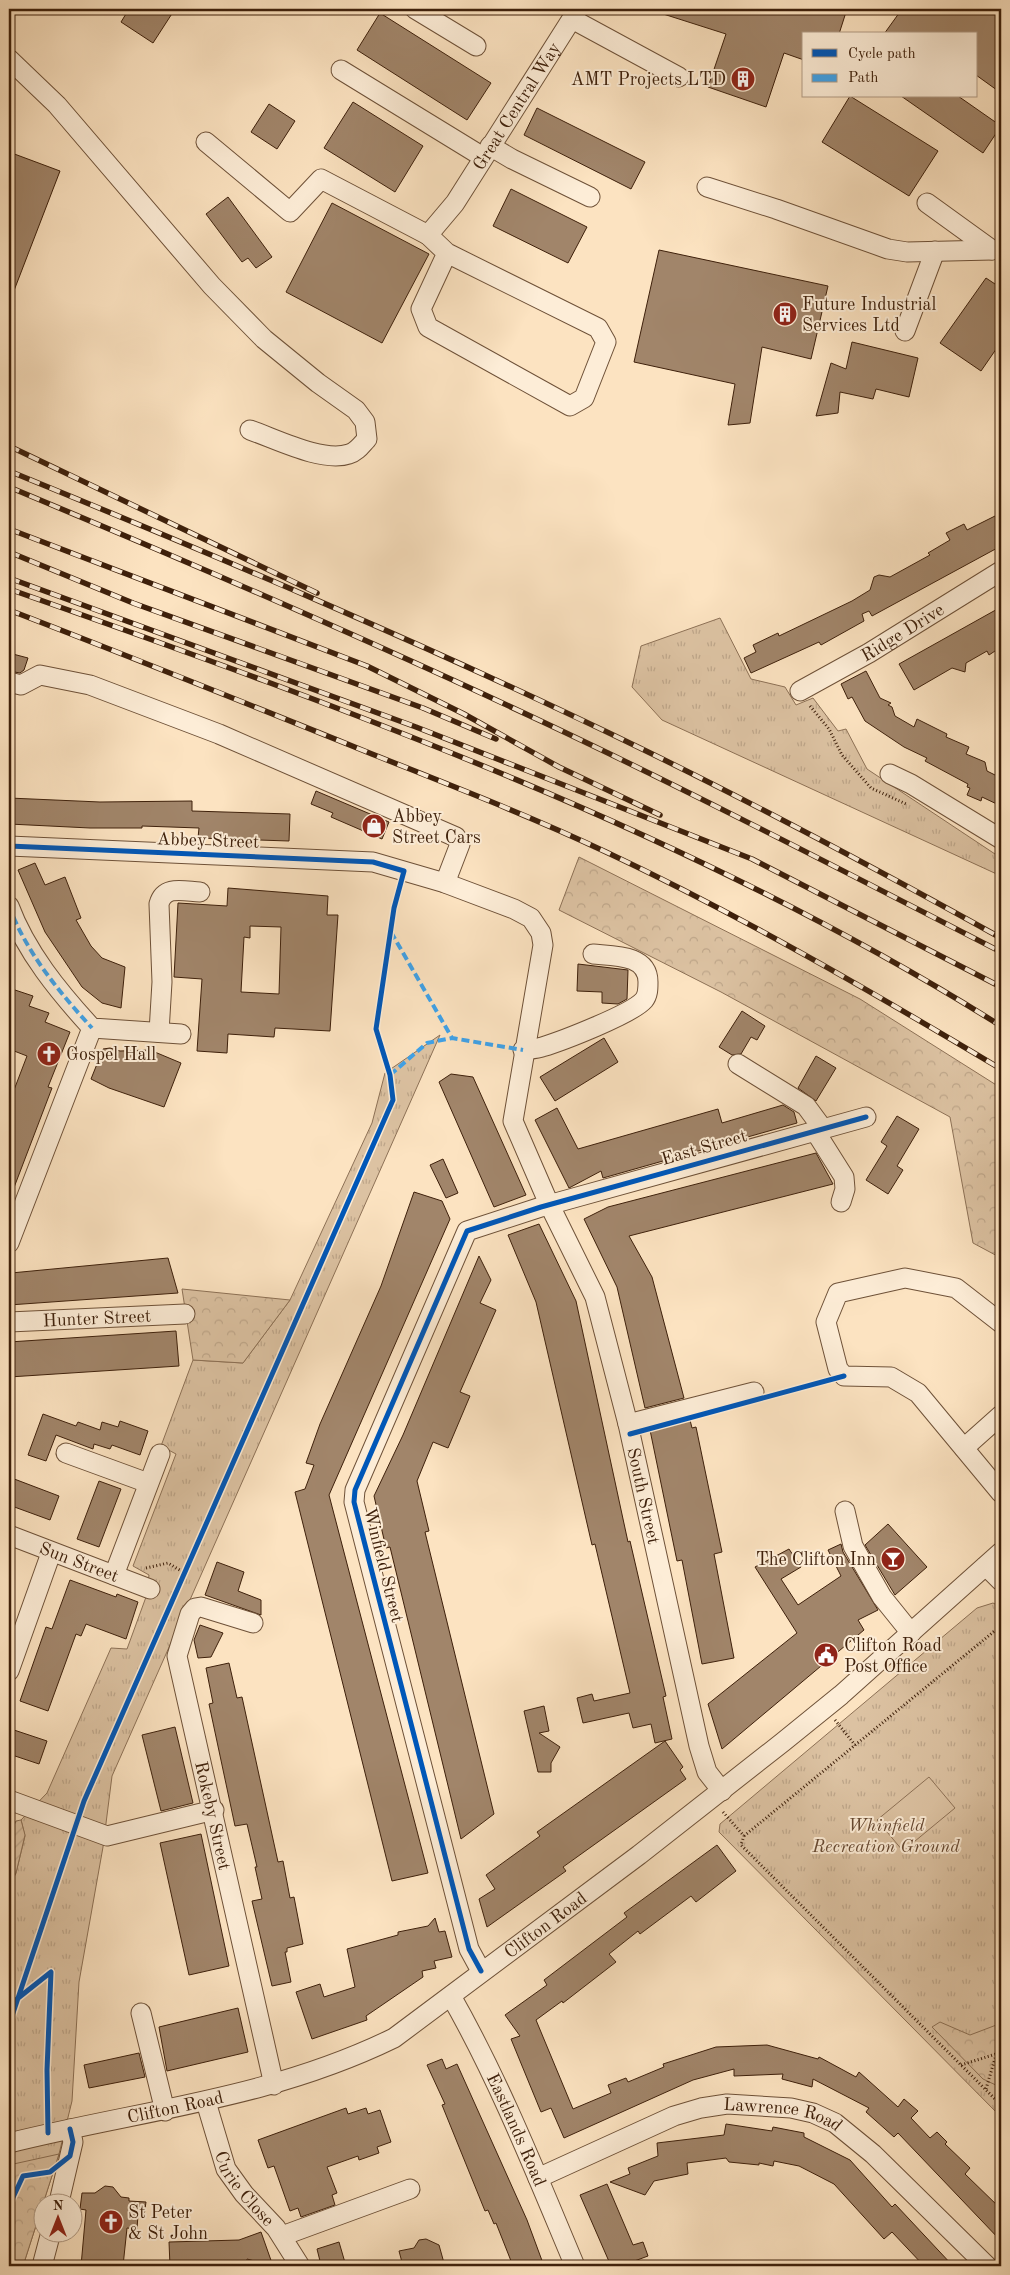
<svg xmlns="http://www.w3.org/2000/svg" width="1010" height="2275" viewBox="0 0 1010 2275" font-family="'Old Standard TT',serif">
<defs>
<pattern id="grass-tufts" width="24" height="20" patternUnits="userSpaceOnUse" patternTransform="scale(1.25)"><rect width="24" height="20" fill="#dcc2a2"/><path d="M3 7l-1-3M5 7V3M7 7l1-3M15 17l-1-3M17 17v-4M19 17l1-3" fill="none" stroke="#bea68a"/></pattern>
<pattern id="forest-crowns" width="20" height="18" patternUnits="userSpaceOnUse" patternTransform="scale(1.25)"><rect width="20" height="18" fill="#dcc2a2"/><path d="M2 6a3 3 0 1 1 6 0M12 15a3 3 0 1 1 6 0" fill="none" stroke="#bea68a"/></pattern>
<pattern id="garden-furrows" width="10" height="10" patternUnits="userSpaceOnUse" patternTransform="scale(1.25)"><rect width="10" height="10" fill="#dcc2a2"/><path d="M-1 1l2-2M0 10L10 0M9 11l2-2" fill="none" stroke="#bea68a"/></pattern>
</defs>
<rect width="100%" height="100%" fill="#fce3c1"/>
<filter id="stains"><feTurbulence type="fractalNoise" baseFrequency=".004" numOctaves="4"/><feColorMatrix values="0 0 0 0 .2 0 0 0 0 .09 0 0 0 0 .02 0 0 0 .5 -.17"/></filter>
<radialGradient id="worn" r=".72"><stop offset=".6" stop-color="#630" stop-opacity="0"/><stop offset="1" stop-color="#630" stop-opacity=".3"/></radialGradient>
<!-- grass -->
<path fill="url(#grass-tufts)" stroke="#8d7156" d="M720 618 751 679 785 687 796 705 813 698 838 731 846 729 867 769 1001 858V876L662 720 632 687 641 646Z
M440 1035 112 1776 103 1847 79 1982 72 2101 59 2154 23 2266H9V1886L16 1873 25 1836 21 1820 47 1793 111 1648 127 1649 146 1597 149 1575 133 1566 176 1454 161 1446 193 1360 243 1363 290 1300 372 1123 385 1073Z
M993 1603 1001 1607V2117L719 1832 720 1824 977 1608Z"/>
<!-- forest -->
<path fill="url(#forest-crowns)" stroke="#8d7156" d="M579 857 860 999 1001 1088V1258L973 1243 950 1117 721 992 559 910Z
M182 1289 290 1300 243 1363 193 1360Z
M940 2022 970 2035 999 2024 1001 2025V2043L996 2049 1001 2065 1000 2087 983 2079 932 2027Z
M59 2154 23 2266H9V2165Z"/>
<!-- garden -->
<path fill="url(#garden-furrows)" stroke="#8d7156" d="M21 1820 25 1835 16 1873 9 1886V1835L16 1821Z"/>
<!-- pitch -->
<path fill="#dcc2a2" stroke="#8d7156" d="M929 1777 955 1808 903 1851 877 1820Z"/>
<!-- building -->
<path fill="#a1856a" stroke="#3e200b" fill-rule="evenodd" d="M129 9H175L153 43 121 22Z
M657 9H847L839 34H804V60L784 53 766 107 708 87 726 34 657 12Z
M902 9H1001V93L976 75V34H884Z
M380 13 491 83 467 120 357 50Z
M850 96 938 151 909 196 822 142Z
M901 96H958L1001 126 983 153Z
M353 102 423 146 395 192 324 148Z
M269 104 295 121 277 149 251 132Z
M537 108 645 162 631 189 524 135Z
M9 152 60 171 10 301H9Z
M511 189 587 227 568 263 493 226Z
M228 197 272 257 256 268 248 258 242 262 206 214Z
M332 203 429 254 382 343 286 292Z
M659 250 828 286 811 359 762 347 750 423 728 425 735 384 634 362Z
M986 278 1001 288V342L981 371 940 343Z
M852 342 918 358 909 397 876 389 873 399 840 392 838 413 816 416 831 363 846 369Z
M1001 513V546L872 616 869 611 862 614 864 621 821 645 819 642 751 673 744 658 756 652 753 645 778 633 779 636 852 601 870 590 874 577 879 575 890 577 930 555 928 553 950 540 946 533 964 524 967 530Z
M1001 607V647L989 655 987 651 966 663 965 672 952 668 914 690 899 664Z
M9 653 28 658 24 670 20 673 9 671Z
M866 671 880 698 891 703 888 705 892 707 895 716 914 727 917 719 947 734 946 737 969 747 966 754 985 762 987 771 1001 778V806L982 797 981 801 967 795 970 788 967 787 968 784 925 761 927 758 904 747 865 721 852 697 848 699 841 684Z
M316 791 389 822 382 839 331 817 333 813 311 804Z
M9 798 100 802 192 801V811L290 814 289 841 198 838 199 828 142 826V828H90L9 824Z
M35 863 45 885 65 877 81 918 76 920 91 946 102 958 125 967 121 1008 102 1003 82 987 45 932 18 870Z
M228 888 328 896 327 915H338L330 1031 275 1028 274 1037 228 1034 227 1053 197 1051 202 979 174 977 178 903 227 906ZM250 926 281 927 279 994 241 992 244 937 250 938Z
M578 964 628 970 627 999 618 1004 602 1003V992L577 991Z
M9 988 33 996 29 1006 49 1013 45 1022 70 1032 48 1087 52 1088 10 1198 9 1103 27 1056 9 1049Z
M742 1011 765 1026 757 1040 751 1037 741 1054 732 1055 719 1047Z
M604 1038 618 1062 555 1101 540 1077Z
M110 1048 120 1051 150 1050 181 1063 164 1107 109 1088 91 1079 103 1049Z
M816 1056 836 1068 816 1101 798 1088Z
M451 1074 473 1077 526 1195 494 1207 439 1082Z
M783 1105 794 1112 797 1123 603 1178 601 1171 569 1188 535 1120 557 1108 578 1149 718 1109 722 1123Z
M897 1116 919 1129 897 1166 903 1170 888 1194 866 1180 887 1146 881 1142Z
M816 1153 833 1184 629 1236 652 1277 684 1398 645 1408 617 1287 584 1219 608 1207Z
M443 1159 458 1193 446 1198 430 1165Z
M414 1192 442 1201 450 1219 329 1495 428 1873 392 1881 295 1492 305 1489 314 1465 306 1463 320 1424 381 1286Z
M539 1224 576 1301 628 1542 630 1541 666 1696 663 1697 672 1739 655 1743 651 1724 633 1728 629 1713 583 1723 577 1698 592 1694 594 1701 630 1693 595 1544 592 1545 536 1302 508 1235Z
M479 1256 491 1280 480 1303 496 1310 460 1392 470 1396 448 1448 433 1442 417 1481 429 1531 425 1532 494 1814 461 1839 390 1547 386 1548 374 1496 403 1435Z
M168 1258 178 1293 9 1305 11 1273Z
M176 1331 179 1366 9 1377V1342Z
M43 1414 76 1426 78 1422 100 1430 102 1422 118 1427 120 1421 148 1431 140 1455 112 1445 110 1449 94 1444 93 1449 56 1435 46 1461 28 1455Z
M690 1420 692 1428 696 1427 722 1552 714 1554 734 1658 702 1664 682 1560 677 1561 650 1430Z
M9 1477 59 1496 50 1520 9 1505Z
M99 1481 121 1489 99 1547 77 1539Z
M888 1524 927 1567 895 1595 865 1545Z
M841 1544 843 1552 878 1610 858 1620 864 1630 722 1749 708 1704 797 1633 755 1567 789 1549 801 1567 781 1579 798 1605 841 1576 828 1550Z
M217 1562 244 1572 238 1591 261 1600V1615L205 1595Z
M70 1580 116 1597 117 1594 138 1602 126 1639 86 1624 81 1636 76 1634 48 1711 20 1701 46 1627 52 1629Z
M200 1625 223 1633 211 1657 198 1658 194 1640Z
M229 1663 237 1698 242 1697 278 1862 283 1861 290 1898 294 1897 303 1944 287 1948V1952H285L291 1982 272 1986 252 1901 262 1899 255 1867H257L247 1824 235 1826 209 1704 213 1703 206 1668Z
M544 1706 549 1731 539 1733 560 1747 551 1763V1772H538L524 1711Z
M175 1727 193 1803 161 1811 142 1735Z
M14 1730 47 1741 39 1764 9 1754Z
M665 1741 683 1767 680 1770 686 1779 563 1867 566 1871 487 1927 479 1899 495 1889 486 1875 540 1836 537 1832Z
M201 1834 229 1966 189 1975 160 1843Z
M717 1845 736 1871 696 1902 691 1896 640 1934 638 1931 609 1954 616 1962 563 2003 562 2001 536 2020 573 2109 611 2093 608 2085 626 2078 628 2082 664 2067 663 2064 716 2047 767 2045 818 2059 819 2057 856 2077 859 2072 898 2107 904 2099 918 2111 911 2118 930 2138 937 2132 947 2142 945 2144 970 2168 965 2174 1001 2209V2241L898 2133 894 2137 866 2112 869 2108 813 2079 812 2087 782 2079 783 2074 734 2076V2069L693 2080 564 2138 551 2108 541 2112 511 2039 520 2036 505 2015 547 1985 544 1980 627 1917 624 1913Z
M435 1918 439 1932 445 1931 452 1957 434 1961 436 1968 422 1971 423 1977 366 2016 367 2020 312 2039 296 1992 320 1984 324 1997 355 1987 347 1949 398 1935V1932L428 1926Z
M238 2008 248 2052 167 2071 159 2027Z
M139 2053 145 2077 89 2088 84 2065Z
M442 2059 446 2069 457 2064 527 2220 544 2266H513L496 2223 494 2224 488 2210 485 2211 442 2105 445 2104 427 2065Z
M346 2108 348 2114 366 2108 368 2114 380 2110 391 2142 377 2147 379 2153 359 2160 358 2156 327 2167 337 2193 332 2195 335 2205 301 2217 298 2208 290 2211 274 2166 268 2168 258 2140Z
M726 2124 772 2131 773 2127 804 2133V2137L850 2160 892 2207 895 2204 953 2266H924L892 2232 884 2239 834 2184 799 2166 774 2161 773 2166 759 2163V2165L729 2162 726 2158 687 2163 688 2174 654 2181 645 2195 610 2182 630 2174 628 2168 658 2156 657 2143 724 2135Z
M607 2184 633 2245 643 2242 648 2256 621 2266H611L580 2195Z
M105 2186 113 2187 121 2197 129 2198V2201L146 2202 144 2216 138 2215 137 2229 127 2228 123 2266H81L86 2210 80 2209 82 2193H95Z
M261 2232 273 2266 247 2259V2266H170L169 2242 239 2240Z
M426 2239 439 2245 444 2263 432 2266H403L399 2251 414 2248 419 2240Z
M339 2242 346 2266H331L330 2262 321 2265 317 2249Z"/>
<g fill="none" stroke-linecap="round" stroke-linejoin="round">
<defs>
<g id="minor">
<path d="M415 9 476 46"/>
<path d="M572 19 679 77"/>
<path d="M9 59 57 105 212 286 264 339 318 383 356 410 365 422 367 439C362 444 357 452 349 454 323 463 276 439 250 430"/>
<path d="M341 70 483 157"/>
<path id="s1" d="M206 142 290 212 321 179 428 235 455 203 578 9"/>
<path d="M490 146 512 159 590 197"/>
<path d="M707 187 776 209 888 249 907 252 992 250"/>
<path d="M927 203 992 250"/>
<path d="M428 235 447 253 598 328 606 342 584 398 570 406 428 327 421 309 447 253"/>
<path d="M905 331 935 251"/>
<path d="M9 682 21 685 40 675 90 685 219 734 456 837 460 844 445 883"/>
<path id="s2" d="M800 691 869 653 1001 571"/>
<path d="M890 774 911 784 1001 839"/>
<path id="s3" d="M9 846 373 862 445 883 514 909 531 918 541 933 543 945 513 1121 549 1204 595 1297 628 1424 699 1746 707 1772 722 1791"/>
<path d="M9 906C26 952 59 992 92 1028L181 1034"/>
<path d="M159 1032 162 982 159 904C164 885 183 891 200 892"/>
<path d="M523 1050C529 1049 536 1049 542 1047 562 1041 632 1014 644 1000 648 995 648 989 648 982 648 954 613 956 593 954"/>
<path d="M738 1064 806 1106 823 1129"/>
<path d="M815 1131 844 1177 845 1189 841 1202"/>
<path d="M9 1243 92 1028"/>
<path id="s4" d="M9 1322 185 1314"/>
<path d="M1001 1323 956 1288 905 1278 838 1293 826 1322 838 1369 844 1376 891 1377 918 1393 1001 1493"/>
<path d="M628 1424 754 1392"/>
<path d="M964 1448 1001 1415"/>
<path d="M66 1453 148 1483"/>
<path d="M845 1511 853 1546 882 1597 911 1633"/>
<path id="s5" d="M9 1535 150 1589"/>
<path d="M986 1566 1001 1581"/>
<path d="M114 1575 160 1454"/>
<path id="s6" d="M253 1623 201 1607 195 1608 190 1614 177 1656 274 2085"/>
<path d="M9 1671 51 1553"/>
<path d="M9 1800 107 1836 214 1810"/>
<path d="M481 1971 469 1949 354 1502 355 1490 467 1231 541 1207 866 1117"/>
<path id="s7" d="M451 1996C500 2082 537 2176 575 2266"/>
<path d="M141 2013 165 2111"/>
<path id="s8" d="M206 2102 226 2169 244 2194 276 2228 300 2266"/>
<path id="s9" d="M9 2143C141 2110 269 2099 394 2038L639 1855 783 1742 841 1695 1001 1552"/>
<path id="s10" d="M538 2178 674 2116 701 2108 727 2104 791 2108 813 2113 835 2123 873 2154 987 2266"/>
<path d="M59 2202 73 2142 70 2129"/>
<path d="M282 2236 410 2189"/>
<path d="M42 2266 51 2232"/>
</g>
</defs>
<!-- minor casing -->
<use href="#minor" stroke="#6e5138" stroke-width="21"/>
<!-- path -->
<path stroke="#3e200b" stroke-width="3" stroke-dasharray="1 2.5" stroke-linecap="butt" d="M810 706 829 729 842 755 871 788 906 804
M146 1568 168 1563 183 1572
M835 1720 855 1745
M723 1812 744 1836 741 1845 1001 2105
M744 1836 997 1629 1001 1633
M961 2065 996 2054 1001 2049
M986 2089 996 2055"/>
<!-- minor -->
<use href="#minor" stroke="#fdedd7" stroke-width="19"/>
<defs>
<path id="rail" d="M9 446 317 593
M9 471C222 558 434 648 640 748 763 808 882 872 1001 938
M9 487C189 562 367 639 543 722 698 795 849 874 1001 952
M9 529 367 666 464 714 559 767 660 815
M9 552 133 603 423 708 496 739
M9 578 416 727 752 859 1001 987
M9 589C349 709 694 833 1001 1026
M9 610C129 656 248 704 367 752 447 784 528 815 606 852 742 916 872 992 1001 1069"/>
</defs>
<!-- rail casing -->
<use href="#rail" stroke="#3e200b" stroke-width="5.5"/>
<!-- rail -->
<use href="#rail" stroke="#fdedd7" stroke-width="4" stroke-dasharray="11" stroke-linecap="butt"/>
<!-- quiet -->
<path stroke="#3fa2e9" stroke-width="4" stroke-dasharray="8 4" stroke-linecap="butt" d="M9 906C26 952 59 992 92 1028
M391 932 452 1038
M390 1075 427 1043 452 1038 523 1050"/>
<defs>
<path id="cycleway" d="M9 846 373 862 404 871 394 908 376 1029 390 1075 393 1100 84 1801 9 2025
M630 1434 844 1376
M481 1971 469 1949 354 1502 355 1490 467 1231 541 1207 866 1117
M17 1999 51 1972 47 2070 48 2133
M9 2206 23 2176 50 2172 70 2156 73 2142 70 2129"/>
</defs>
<!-- cycleway casing -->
<use href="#cycleway" stroke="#fdedd7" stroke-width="8"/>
<!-- cycleway -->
<use href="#cycleway" stroke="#0057b8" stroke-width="5"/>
</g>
<!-- icons -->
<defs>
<symbol id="building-disc" viewBox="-11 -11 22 22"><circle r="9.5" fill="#8f2418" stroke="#fdedd7"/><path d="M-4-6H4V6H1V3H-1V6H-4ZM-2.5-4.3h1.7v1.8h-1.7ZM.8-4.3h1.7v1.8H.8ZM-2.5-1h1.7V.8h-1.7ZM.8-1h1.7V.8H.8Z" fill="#fff"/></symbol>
<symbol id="shop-disc" viewBox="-11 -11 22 22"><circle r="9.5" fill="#8f2418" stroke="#fdedd7"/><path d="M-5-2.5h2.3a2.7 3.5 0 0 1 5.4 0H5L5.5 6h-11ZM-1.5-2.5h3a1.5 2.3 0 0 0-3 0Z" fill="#fff"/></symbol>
<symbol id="church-disc" viewBox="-11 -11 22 22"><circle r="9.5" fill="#8f2418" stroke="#fdedd7"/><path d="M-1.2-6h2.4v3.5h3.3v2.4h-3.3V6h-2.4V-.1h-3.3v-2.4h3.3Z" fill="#fff"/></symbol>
<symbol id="bar-disc" viewBox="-11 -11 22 22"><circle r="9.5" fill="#8f2418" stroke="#fdedd7"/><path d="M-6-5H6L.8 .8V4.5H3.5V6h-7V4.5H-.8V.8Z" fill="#fff"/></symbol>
<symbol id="civic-disc" viewBox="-11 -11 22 22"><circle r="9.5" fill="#8f2418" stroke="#fdedd7"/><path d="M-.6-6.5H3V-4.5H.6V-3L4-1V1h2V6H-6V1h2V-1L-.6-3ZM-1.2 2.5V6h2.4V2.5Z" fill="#fff"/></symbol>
</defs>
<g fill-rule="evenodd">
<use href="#building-disc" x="729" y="65" width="28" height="28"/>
<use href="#building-disc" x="771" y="300" width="28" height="28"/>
<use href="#shop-disc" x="360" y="812" width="28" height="28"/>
<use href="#church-disc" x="35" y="1040" width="28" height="28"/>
<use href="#bar-disc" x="879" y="1545" width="28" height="28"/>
<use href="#civic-disc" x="812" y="1641" width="28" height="28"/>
<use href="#church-disc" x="97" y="2208" width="28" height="28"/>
</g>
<g text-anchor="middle" stroke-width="4" stroke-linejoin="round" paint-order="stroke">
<!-- poi labels -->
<g font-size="18" fill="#3e200b" stroke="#fdedd7" text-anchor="start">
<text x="726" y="85" text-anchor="end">AMT Projects LTD</text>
<text x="802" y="310">Future Industrial<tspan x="802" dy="21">Services Ltd</tspan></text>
<text x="392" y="822">Abbey<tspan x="392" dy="21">Street Cars</tspan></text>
<text x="66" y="1060">Gospel Hall</text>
<text x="876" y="1565" text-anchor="end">The Clifton Inn</text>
<text x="844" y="1651">Clifton Road<tspan x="844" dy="21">Post Office</tspan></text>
<text x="128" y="2218">St Peter<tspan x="128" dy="21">&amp; St John</tspan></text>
</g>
<!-- street labels -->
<g font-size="18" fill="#3e200b" stroke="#fdedd7">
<text dy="6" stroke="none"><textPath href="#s1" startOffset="432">Great Central Way</textPath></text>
<text dy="6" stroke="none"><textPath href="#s2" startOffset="118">Ridge Drive</textPath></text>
<text transform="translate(208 840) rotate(2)" y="6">Abbey Street</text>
<text transform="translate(704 1147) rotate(-16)" y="6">East Street</text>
<text dy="6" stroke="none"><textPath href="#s4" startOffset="88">Hunter Street</textPath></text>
<text dy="6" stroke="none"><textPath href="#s3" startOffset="1140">South Street</textPath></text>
<text dy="6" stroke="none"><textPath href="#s5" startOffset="75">Sun Street</textPath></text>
<text transform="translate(384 1565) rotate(76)" y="6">Winfield Street</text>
<text dy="6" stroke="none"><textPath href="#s6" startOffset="276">Rokeby Street</textPath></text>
<text dy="6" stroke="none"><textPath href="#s9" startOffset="589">Clifton Road</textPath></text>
<text dy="6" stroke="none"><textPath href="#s9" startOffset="170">Clifton Road</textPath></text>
<text dy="6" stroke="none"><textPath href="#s10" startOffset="261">Lawrence Road</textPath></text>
<text dy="6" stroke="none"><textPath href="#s7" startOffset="149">Eastlands Road</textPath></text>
<text dy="6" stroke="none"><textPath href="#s8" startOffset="96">Curie Close</textPath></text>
</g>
<!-- park labels -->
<g font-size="18" font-style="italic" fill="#664831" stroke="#fdedd7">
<text x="886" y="1831">Whinfield<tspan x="886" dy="21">Recreation Ground</tspan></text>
</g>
</g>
<!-- margin -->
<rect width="1010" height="2275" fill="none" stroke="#fce3c1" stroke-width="30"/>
<rect x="10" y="10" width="990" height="2255" fill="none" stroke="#3e200b" stroke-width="2.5"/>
<rect x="15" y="15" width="980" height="2245" fill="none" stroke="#3e200b"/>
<!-- legend -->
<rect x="802" y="32" width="175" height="65" fill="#fdedd7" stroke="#b19b85"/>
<rect x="812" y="49" width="25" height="8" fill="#0057b8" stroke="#b19b85"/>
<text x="848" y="58" font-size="15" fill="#3e200b">Cycle path</text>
<rect x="812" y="74" width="25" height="8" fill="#3fa2e9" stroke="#b19b85"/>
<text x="848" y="82" font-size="15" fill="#3e200b">Path</text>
<!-- north arrow -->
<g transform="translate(58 2218)"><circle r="24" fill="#fdedd7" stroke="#b19b85"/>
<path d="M0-4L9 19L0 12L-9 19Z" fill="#8f2418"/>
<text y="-8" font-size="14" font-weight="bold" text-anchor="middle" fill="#3e200b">N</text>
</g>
<rect width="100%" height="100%" filter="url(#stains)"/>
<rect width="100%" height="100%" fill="url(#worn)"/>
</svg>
